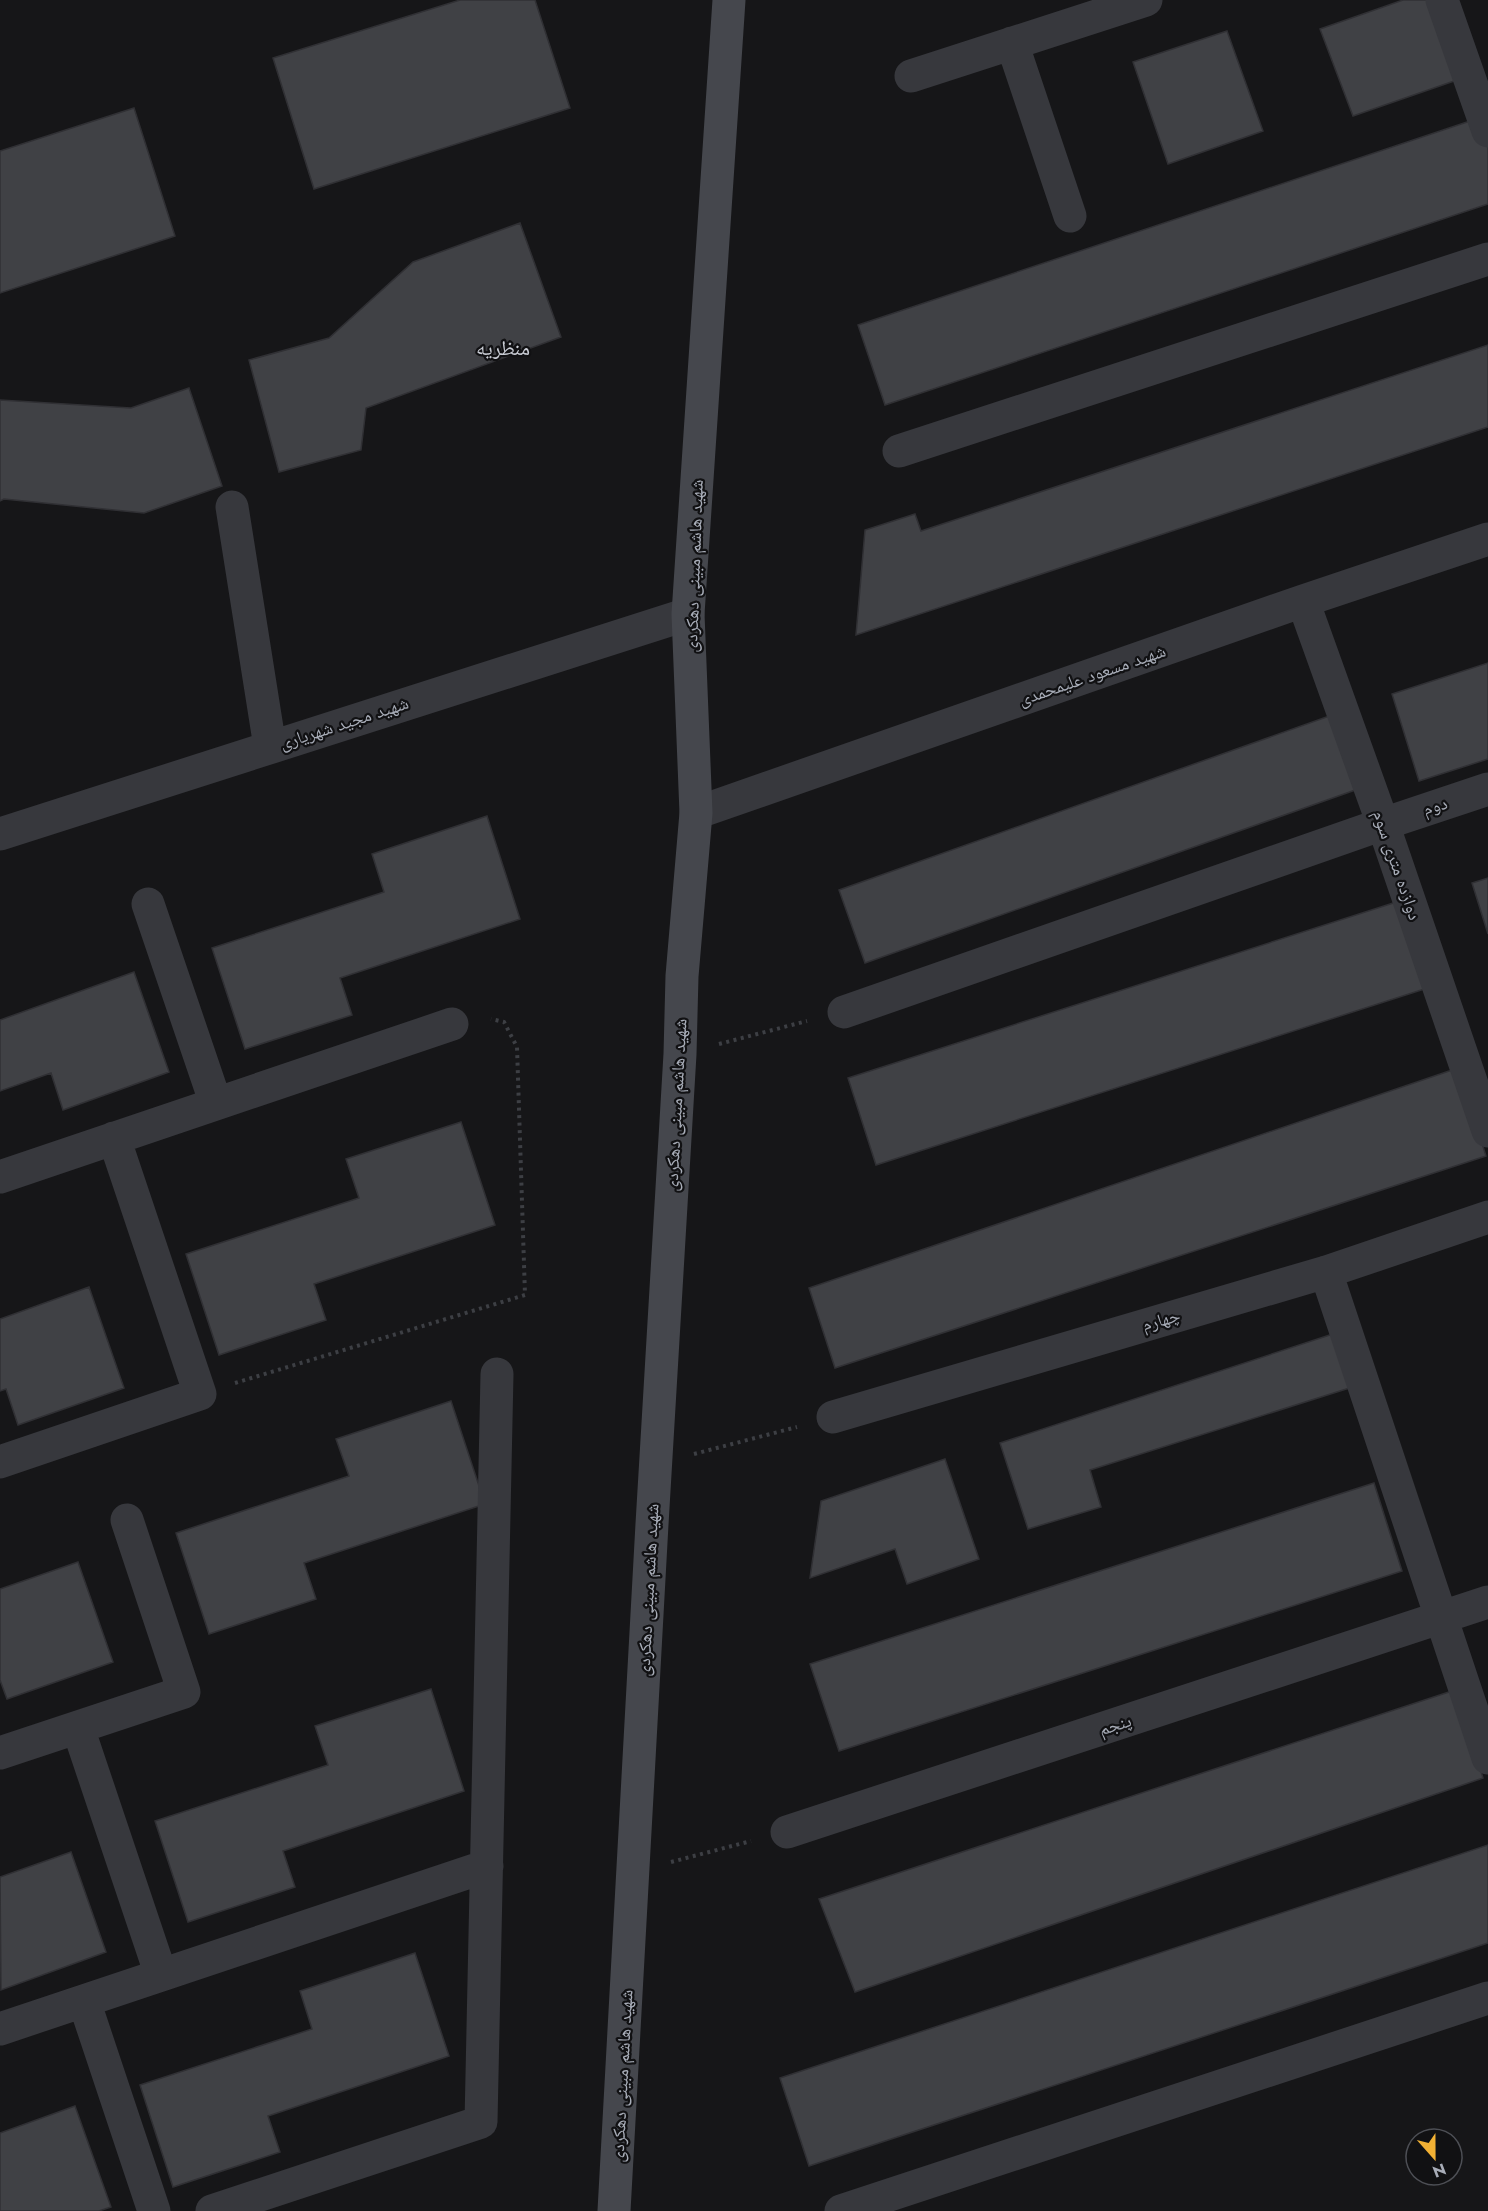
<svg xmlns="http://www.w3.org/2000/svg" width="1488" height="2211" viewBox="0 0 1488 2211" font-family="Jost,'Noto Naskh Arabic',sans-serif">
<rect width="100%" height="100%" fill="#161618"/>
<!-- building -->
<path fill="#404145" stroke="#303034" stroke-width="1.5" d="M460 0H535L570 108 314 189 273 58Z
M1403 0H1431L1457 80 1353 116 1320 29Z
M1227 31 1263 131 1168 164 1133 62Z
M134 108 175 236 0 293V151Z
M1485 116 1488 125V204L885 405 858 325Z
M520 223 561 337 366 408 361 450 279 472 249 360 329 338 413 262Z
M1488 345V427L856 635 865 530 915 514 921 531Z
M189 388 222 486 144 513 4 499 0 501V400L131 408Z
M1488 663V759L1419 781 1392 694Z
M1335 714 1361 788 865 963 839 890Z
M487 816 520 919 340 978 352 1015 245 1049 212 948 384 892 372 854Z
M1488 878V934L1472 883Z
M1412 897 1440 984 876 1165 848 1078Z
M134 972 169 1072 63 1110 51 1073 0 1091V1020Z
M1458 1068 1486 1156 835 1368 809 1288Z
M461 1122 495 1225 314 1284 326 1320 219 1355 186 1254 359 1198 346 1159Z
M89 1287 124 1388 18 1425 6 1389 0 1391V1319Z
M1342 1331 1359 1385 1090 1470 1101 1507 1028 1529 1000 1443Z
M451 1401 485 1504 304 1563 316 1599 209 1634 176 1533 349 1476 336 1439Z
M945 1459 979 1559 907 1584 895 1549 810 1578 821 1501Z
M1374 1483 1402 1571 839 1751 810 1664Z
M78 1562 113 1662 7 1699 0 1680V1589Z
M431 1689 464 1791 283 1851 295 1887 188 1922 155 1821 328 1765 315 1726Z
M1455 1690 1483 1778 855 1992 819 1899Z
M1488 1845V1943L809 2166 780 2078Z
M71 1852 106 1952 1 1990 0 1877Z
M415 1953 449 2056 268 2116 280 2152 173 2187 140 2085 312 2029 300 1991Z
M75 2106 111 2207 99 2211H0V2133Z"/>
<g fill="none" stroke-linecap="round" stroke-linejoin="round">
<!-- path -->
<path stroke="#3d3f44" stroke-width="4" stroke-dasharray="3 4.5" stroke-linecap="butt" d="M719 1044 807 1021
M235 1383 525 1295 517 1047 504 1022 491 1019
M694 1454 797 1427
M671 1862 751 1841"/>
<!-- minor -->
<path stroke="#37383d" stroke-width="33" d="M1442 0 1488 131
M1012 43 1070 216
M911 76 1146 0
M899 451 1488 259
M232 507 270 747
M1303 601 1383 824 1488 1131
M696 813 1303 601 1488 539
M0 834 688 614
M148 904 216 1104
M844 1012 1383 824 1488 789
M0 1177 452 1024
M1326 1272 1488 1758
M833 1417 1326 1272 1488 1217
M0 1462 200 1394 114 1138
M78 1728 161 1975
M0 1753 184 1692 127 1520
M787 1832 1488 1602
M84 2001 154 2211
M0 2029 487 1866
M212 2211 481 2122 497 1374
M841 2211 1488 1998"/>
<!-- secondary -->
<path stroke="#45474d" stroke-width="33" d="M614 2211 652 1524 680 1054 682 976 696 813 688 614 729 0"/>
</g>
<g text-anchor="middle" stroke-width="4.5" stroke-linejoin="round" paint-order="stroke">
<!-- street labels -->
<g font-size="18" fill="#a8adb8" stroke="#111113">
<text transform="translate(694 566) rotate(-88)" y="6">شهید هاشم مبینی دهکردی</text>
<text transform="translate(1092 675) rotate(-19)" y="6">شهید مسعود علیمحمدی</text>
<text transform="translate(344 723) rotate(-18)" y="6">شهید مجید شهریاری</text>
<text transform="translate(1435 806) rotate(-18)" y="6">دوم</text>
<text transform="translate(1397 865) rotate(71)" y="6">دوازده متری سوم</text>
<text transform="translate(676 1105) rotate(-87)" y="6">شهید هاشم مبینی دهکردی</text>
<text transform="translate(1161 1320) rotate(-16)" y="6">چهارم</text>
<text transform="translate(648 1590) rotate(-87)" y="6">شهید هاشم مبینی دهکردی</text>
<text transform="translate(1115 1725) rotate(-18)" y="6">پنجم</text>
<text transform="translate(622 2076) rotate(-87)" y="6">شهید هاشم مبینی دهکردی</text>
</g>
<!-- quarter labels -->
<g font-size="21" fill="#c9ccd4" stroke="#111113">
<text x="503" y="355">منظریه</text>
</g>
</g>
<!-- north arrow -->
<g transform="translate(1434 2157) rotate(159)"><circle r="28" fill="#111113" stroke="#4d4f55" stroke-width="1.5"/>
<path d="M0-4.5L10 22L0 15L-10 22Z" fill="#f2b134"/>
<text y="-9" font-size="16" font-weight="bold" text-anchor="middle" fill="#a8adb8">N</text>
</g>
</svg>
